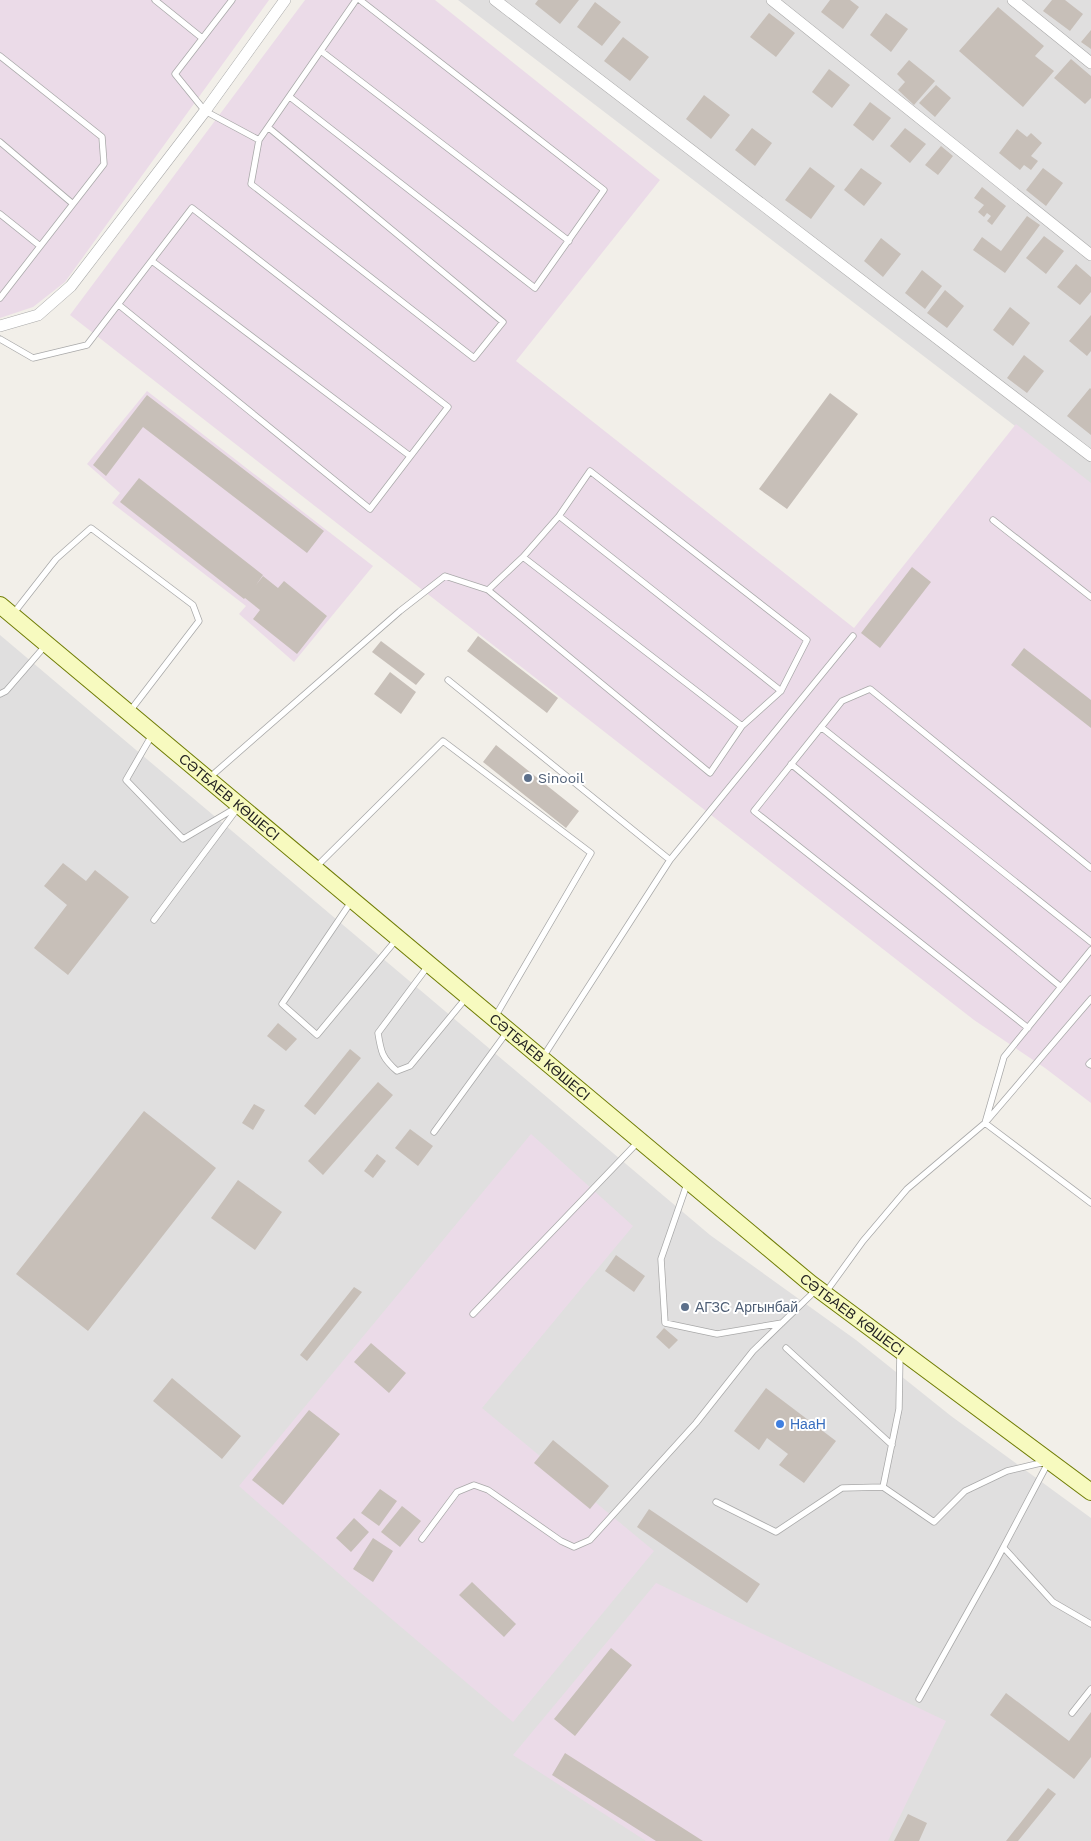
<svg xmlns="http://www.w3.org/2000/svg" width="1091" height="1841" viewBox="0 0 1091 1841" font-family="'Work Sans',sans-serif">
<rect width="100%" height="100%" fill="#f2efe9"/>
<!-- residential -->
<path fill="#e0dfdf" d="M458 0H1091V484Z
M0 635 710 1235 856 1340 951 1416 1091 1518V1841H0Z"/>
<!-- industrial -->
<path fill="#ebdbe8" d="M0 0H269L65 282 33 307 0 318Z
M305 0H435L660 180 516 361 854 628 1016 424 1091 483V1103L1045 1068 974 1020 70 315Z
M147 391 373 566 294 662 239 614 246 606 112 503 120 493 87 464Z
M531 1134 633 1226 482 1408 654 1551 513 1722 361 1593 239 1486Z
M656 1583 946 1721 888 1841H646L513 1755Z"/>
<!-- building -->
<path fill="#c7bfb8" d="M538 0H579L560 24 535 4Z
M830 0H850L859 7 843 29 821 12Z
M1052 0H1065L1083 14 1070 31 1043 11Z
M595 2 621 22 602 46 577 27Z
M998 7 1044 46 1035 56 1054 71 1023 107 959 51Z
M769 13 795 33 776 57 750 37Z
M886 13 908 29 891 52 870 35Z
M1091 30V49L1081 42Z
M623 37 649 57 630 81 604 61Z
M1071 59 1091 76V98L1085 104 1054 78Z
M909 60 935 81 914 105 898 90 905 82 897 74Z
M829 69 850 85 832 108 812 92Z
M936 85 951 98 935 117 919 103Z
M704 95 730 115 711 139 686 119Z
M870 102 891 118 873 141 853 125Z
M752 128 772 143 755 166 735 150Z
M905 128 926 144 910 163 890 146Z
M1017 129 1027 137 1031 133 1042 143 1031 156 1038 161 1031 170 1024 165 1020 170 999 153Z
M941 146 953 156 938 175 925 165Z
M810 167 835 186 811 219 785 200Z
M861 168 882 183 864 206 844 190Z
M1043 168 1063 183 1046 206 1026 190Z
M982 187 1006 206 992 225 987 221 991 216 987 213 984 217 978 212 984 205 974 198Z
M1027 216 1040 225 1005 273 973 250 982 237 1001 251Z
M1044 236 1064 251 1046 274 1026 258Z
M881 238 901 254 883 277 864 261Z
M1076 264 1091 277V292L1080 305 1057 287Z
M922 270 942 286 925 309 905 293Z
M945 290 964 306 947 328 927 313Z
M1010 307 1030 323 1013 346 993 330Z
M1091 315V351L1087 356 1069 341Z
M1024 355 1044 371 1027 393 1007 378Z
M1090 388 1091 389V435L1067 416Z
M830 393 858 414 787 509 759 489Z
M147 395 324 531 307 553 143 427 106 476 93 465Z
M139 478 263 575 256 585 263 576 278 588 284 581 327 616 297 654 253 619 260 610 245 598 244 599 120 502Z
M912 567 931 582 880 648 861 633Z
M478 636 558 698 547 713 467 651Z
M381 641 425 674 416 685 372 652Z
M1024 648 1091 700V728L1011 665Z
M390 672 416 692 401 714 374 694Z
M496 745 579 811 566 828 483 762Z
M63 863 86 881 95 870 129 897 68 975 34 948 67 905 44 886Z
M278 1023 297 1039 286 1051 267 1036Z
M350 1049 361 1058 315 1115 304 1106Z
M378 1082 393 1095 323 1175 308 1161Z
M254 1104 265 1110 253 1130 242 1123Z
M144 1111 216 1168 88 1331 16 1274Z
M410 1129 433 1146 418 1166 395 1148Z
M377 1154 386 1161 373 1178 364 1171Z
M238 1180 282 1212 255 1250 211 1218Z
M616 1255 645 1276 634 1292 605 1271Z
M354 1287 362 1292 307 1361 300 1355Z
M664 1328 678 1340 669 1349 656 1337Z
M371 1343 406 1373 389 1393 354 1362Z
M172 1378 241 1436 222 1459 153 1401Z
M766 1388 836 1441 804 1483 779 1465 788 1454 767 1438 759 1450 734 1431Z
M309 1410 340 1434 283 1505 252 1480Z
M553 1440 609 1486 590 1509 534 1463Z
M380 1489 397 1501 379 1526 361 1513Z
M402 1506 421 1521 400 1547 381 1532Z
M649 1509 760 1584 747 1603 637 1527Z
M354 1518 369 1532 351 1552 336 1538Z
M373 1538 393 1551 373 1582 353 1569Z
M472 1582 516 1624 504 1637 459 1595Z
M611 1648 632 1665 575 1736 554 1719Z
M1006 1693 1069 1741 1091 1712V1757L1074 1779 990 1715Z
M565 1753 703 1841H656L552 1775Z
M1048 1788 1056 1794 1018 1841H1006Z
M908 1814 927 1823 919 1841H894Z"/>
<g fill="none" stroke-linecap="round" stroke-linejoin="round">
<defs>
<path id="service" d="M155 0 202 38
M232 0 175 74 205 111 259 140 251 184 474 358 503 322 269 128
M321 51 569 241
M0 56 102 137 104 164 0 298
M290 97 535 288 604 190 360 0
M259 140 356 0
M0 142 73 204
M0 214 40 246
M152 261 410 456
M0 339 33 358 87 345 192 208 448 407 370 509 119 305
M559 516 781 691 807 640 590 471 559 516 523 557 742 726 781 691
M993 520 1091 597
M523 557 488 590 710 773 742 726
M13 614 56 559 91 528 193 605 199 621 130 711
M448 680 670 860 543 1057
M0 694 6 691 45 646
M821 727 1091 942
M152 735 126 780 183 839 239 806
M791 764 1061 987
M209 778 400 611 445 576 488 590
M670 860 853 636
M315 868 443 741 591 853 495 1017
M351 902 282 1004 317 1035 396 940
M154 920 237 809
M428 966 378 1033C381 1052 382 1058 397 1071L410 1066 466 998
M1091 999 985 1123 1091 1203
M1028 1028 754 811 842 701 870 689 1091 868
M1091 1062 1089 1064 1091 1065
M434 1132 507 1032
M687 1184 661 1259 665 1323 717 1334 782 1323
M826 1292 863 1241 907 1189 985 1123 1004 1057 1091 950
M473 1314 638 1142
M786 1348 892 1445
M900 1352 899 1409 883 1487 934 1522 965 1491 1007 1471 1049 1461 994 1565 919 1699
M716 1502 776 1532 842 1488 883 1487
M422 1539 457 1492 474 1485 488 1490 561 1541 574 1547 590 1540 696 1423 753 1351 816 1290
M1004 1548 1053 1602 1091 1624
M1072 1713 1091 1689"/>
<path id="minor" d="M495 0 1091 456
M772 0 1091 255
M1013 0 1091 63
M0 326 38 315 71 286 205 111 285 0"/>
<g id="secondary">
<path id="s1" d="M0 605 810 1283 1091 1492"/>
</g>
</defs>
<!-- service casing -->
<use href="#service" stroke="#a9a9a9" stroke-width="7"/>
<!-- minor casing -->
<use href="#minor" stroke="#a9a9a9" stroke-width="12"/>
<!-- secondary casing -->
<use href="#secondary" stroke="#707d05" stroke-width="18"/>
<!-- service -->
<use href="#service" stroke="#fff" stroke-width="5.5"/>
<!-- minor -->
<use href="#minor" stroke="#fff" stroke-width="11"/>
<!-- secondary -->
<use href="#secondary" stroke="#f7fabf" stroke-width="16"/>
</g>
<!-- markers -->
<g fill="#5c6f8a" stroke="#fff" stroke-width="2">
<circle cx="528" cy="778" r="5"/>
<circle cx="685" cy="1307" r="5"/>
</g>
<circle fill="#3f7fe0" stroke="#fff" stroke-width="2" cx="780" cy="1424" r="5"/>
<g text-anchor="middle" stroke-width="4" stroke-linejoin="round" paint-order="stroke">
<!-- service labels -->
<g font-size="14" fill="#4e5e75" stroke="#fff" text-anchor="start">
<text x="538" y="783">Sinooil</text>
<text x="695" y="1312">АГЗС Аргынбай</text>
</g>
<!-- street labels -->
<g font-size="14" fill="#222" stroke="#fff">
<text dy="5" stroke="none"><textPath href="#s1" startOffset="299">СӘТБАЕВ КӨШЕСІ</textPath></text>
<text dy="5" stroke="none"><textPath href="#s1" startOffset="704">СӘТБАЕВ КӨШЕСІ</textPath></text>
<text dy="5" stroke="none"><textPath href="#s1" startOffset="1109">СӘТБАЕВ КӨШЕСІ</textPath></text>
</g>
<!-- shop labels -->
<g font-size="14" fill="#366cbe" stroke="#fff" text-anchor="start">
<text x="790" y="1429">НааН</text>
</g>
</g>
</svg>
